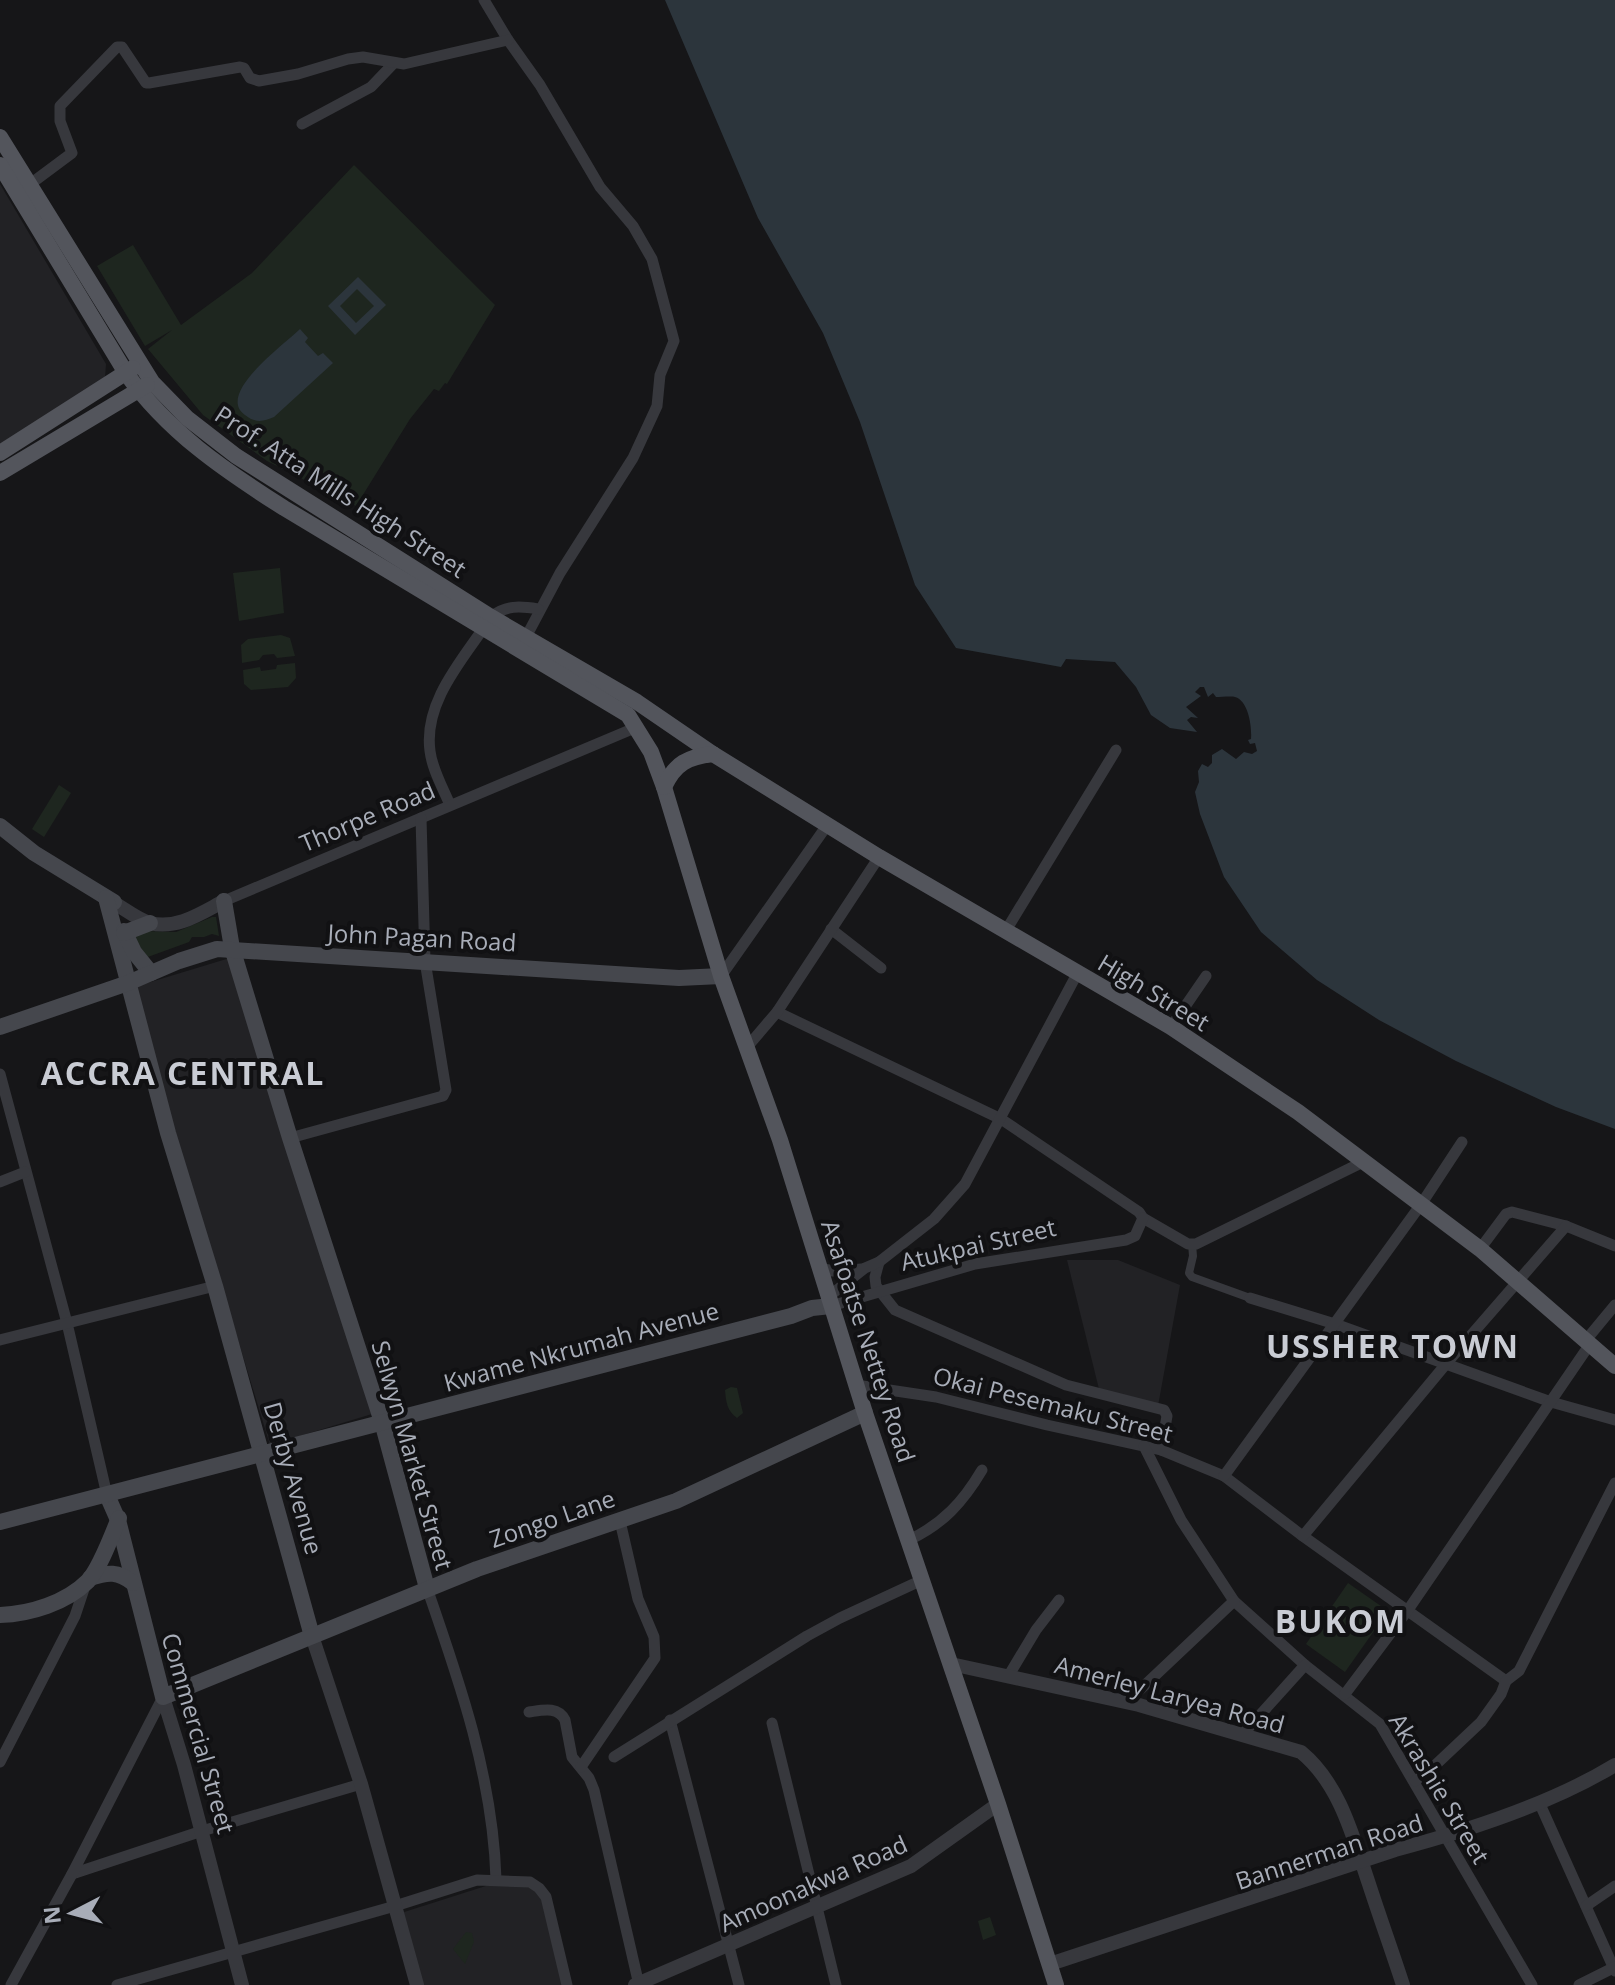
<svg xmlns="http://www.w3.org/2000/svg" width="1615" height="1985" viewBox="0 0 1615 1985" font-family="'Open Sans',sans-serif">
<rect width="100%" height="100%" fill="#161618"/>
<g fill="#222225">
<path d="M 0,184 L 106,364 L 105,378 L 0,446 Z"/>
<path d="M 233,957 L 372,1414 L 270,1445 L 131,988 Z"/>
<path d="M 1067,1260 L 1118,1260 L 1180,1285 L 1158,1406 L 1099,1389 Z"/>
<path d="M 527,1880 L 540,1894 L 564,1985 L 418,1985 L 398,1914 L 492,1884 Z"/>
</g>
<g fill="#1e261f">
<path d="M 354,165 L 495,305 L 447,384 L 445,383 L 439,391 L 434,389 L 410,419 L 356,506 L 267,461 L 203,415 L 148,349 L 172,330 L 145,346 L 97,266 L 133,245 L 181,325 L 252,273 Z"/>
<path d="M 280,568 L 284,613 L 239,621 L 233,573 Z"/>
<path d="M 281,635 L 290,638 L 295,656 L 277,658 L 274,654 L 263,655 L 259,660 L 242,663 L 241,645 L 248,639 Z"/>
<path d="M 295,663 L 296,678 L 288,687 L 251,690 L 244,684 L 243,670 L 260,667 L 261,671 L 276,669 L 277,665 Z"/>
<path d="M 59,785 L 71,793 L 44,837 L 32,829 Z"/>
<path d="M 212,917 L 216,917 L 219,936 L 212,934 L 204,937 L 192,937 L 189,942 L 145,958 L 132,933 L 143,931 L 176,932 Z"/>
<path d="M 731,1387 L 737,1388 L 743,1413 L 737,1418 C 727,1411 726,1402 725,1390 Z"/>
<path d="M 1348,1583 L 1388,1611 L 1345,1672 L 1306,1644 Z"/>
<path d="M 990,1917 L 996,1935 L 983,1940 L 978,1921 Z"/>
<path d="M 466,1932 L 472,1933 L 474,1942 L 465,1964 L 453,1949 Z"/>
</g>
<g fill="#2c353c" fill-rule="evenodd">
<path d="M 665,0 L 1615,0 L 1615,1129 L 1556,1107 L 1456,1061 L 1379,1020 L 1317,980 L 1261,932 L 1224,877 L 1200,814 L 1195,792 L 1199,782 L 1198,771 L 1202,764 L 1208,767 L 1212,763 L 1212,755 L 1222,749 L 1236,759 L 1244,752 L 1252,754 L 1257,751 L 1255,743 L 1250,744 L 1248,740 L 1251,739 C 1252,728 1249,701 1235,697 C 1232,696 1221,697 1216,697 L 1213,693 L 1208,697 L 1204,687 L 1200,687 L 1195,692 L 1201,696 L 1186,707 L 1198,718 L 1191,717 L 1187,720 L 1197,732 L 1170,728 L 1151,715 L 1136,687 L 1115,662 L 1066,659 L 1061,667 L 956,648 L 915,585 L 860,422 L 823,333 L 758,218 Z"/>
<path d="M 358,277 L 386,305 L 355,335 L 328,306 ZM 357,289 L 374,306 L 356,323 L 340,306 Z"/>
<path d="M 300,329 L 308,338 L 305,342 L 318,356 L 323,353 L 333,363 L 274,417 C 263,422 255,423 245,415 C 215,394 285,344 300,329 Z"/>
</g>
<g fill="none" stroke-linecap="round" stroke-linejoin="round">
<path stroke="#37383d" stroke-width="8" d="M 1192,1244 L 1193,1256 L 1189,1273 L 1192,1277 L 1250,1298"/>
<g stroke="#37383d" stroke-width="11">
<path d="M 484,0 L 508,40 L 540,85 L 600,187 L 633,226 L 652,259 L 674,341 L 660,375 L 657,406 L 633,458 L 560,573 L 526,637"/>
<path d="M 302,124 L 371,87 L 393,64"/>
<path d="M 29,185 L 72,153 L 60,121 L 60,106 L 117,47 L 122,47 L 146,83 L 149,83 L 240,67 L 244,68 L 250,78 L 259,81 L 298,74 L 348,59 L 363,57 L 404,64 L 508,40"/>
<path d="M 450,805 C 443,788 432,769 430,751 C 423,700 466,656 491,617 C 506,605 520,606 538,609"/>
<path d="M 224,901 L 637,727"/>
<path d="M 831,929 L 881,968"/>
<path d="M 1005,932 L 1116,750"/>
<path d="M 721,976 L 828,824"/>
<path d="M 777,1012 L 1001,1119 L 1139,1212 L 1143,1218 L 1188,1244 L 1196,1244 L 1363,1162"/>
<path d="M 1171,1027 L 1206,976"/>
<path d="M 748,1046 L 777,1012 L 879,857"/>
<path d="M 0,1074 L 67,1323 L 107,1495"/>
<path d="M 290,1138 L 443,1096 L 446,1090 L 425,961 L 421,818"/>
<path d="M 0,1182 L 25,1172"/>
<path d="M 1480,1249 L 1506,1214 L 1512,1212 L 1566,1226 L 1615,1246"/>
<path d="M 879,1262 L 875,1277 L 876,1286 L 895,1310 L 1066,1385 L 1164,1410 L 1167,1416 L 1161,1450"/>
<path d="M 819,1268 L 833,1271 L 862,1269"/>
<path d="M 828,1297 L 865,1268 L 879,1262 L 934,1219 L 965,1184 L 1077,974"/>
<path d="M 1250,1298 L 1335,1324 L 1551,1402 L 1615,1420"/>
<path d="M 831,1306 L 975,1264 L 1126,1240 L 1135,1236 L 1143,1218"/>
<path d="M 0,1340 L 215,1286"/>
<path d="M 1586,1340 L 1615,1305"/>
<path d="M 856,1385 L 936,1397 L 1047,1425 L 1161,1450 L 1224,1476 L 1300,1534 L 1506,1681"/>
<path d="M 1144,1446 L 1181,1520 L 1234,1601 L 1305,1665 L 1380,1724 L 1532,1985"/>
<path d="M 1224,1476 L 1422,1203 L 1462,1142"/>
<path d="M 1303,1536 L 1446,1364 L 1566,1226"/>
<path d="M 909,1540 C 943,1524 963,1502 982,1470"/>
<path d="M 427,1588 C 460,1683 493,1778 496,1879"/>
<path d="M 1009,1675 L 1036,1630 L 1059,1600"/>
<path d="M 1345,1694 L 1408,1610 L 1590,1344"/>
<path d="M 1127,1702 L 1234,1601"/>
<path d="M 529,1712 C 543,1710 558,1706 565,1720 L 572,1757 L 589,1778 L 594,1790 L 639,1985"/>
<path d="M 670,1720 L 739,1985"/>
<path d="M 772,1723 L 836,1985"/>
<path d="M 1242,1735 L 1305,1665"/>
<path d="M 614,1757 L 807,1636 L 840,1618 L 922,1580"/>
<path d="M 0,1762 L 75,1616 L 85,1586"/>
<path d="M 581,1767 L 655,1658 L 654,1637 L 638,1599 L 620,1521"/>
<path d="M 1415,1781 L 1429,1771 L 1481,1722 L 1501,1694 L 1506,1681 L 1519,1671 L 1615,1483"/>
<path d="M 1539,1802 L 1615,1971"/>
<path d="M 72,1874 L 202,1831 L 361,1784"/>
<path d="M 1586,1906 L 1615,1886"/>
<path d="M 11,1985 L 72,1874 L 163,1697"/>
<path d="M 117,1985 L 395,1906 L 477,1880 L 530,1882 L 539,1888 L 546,1897 L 567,1985"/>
<path d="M 1579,1985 L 1615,1967"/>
</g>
<g stroke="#37383d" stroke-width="14">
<path d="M 116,904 C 126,910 139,920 150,923 C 177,930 201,913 224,901"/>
<path d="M 312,1636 L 361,1784 L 417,1985"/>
<path d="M 951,1664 L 1139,1705 L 1301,1752 C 1340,1784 1353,1837 1369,1884 C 1380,1918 1392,1951 1403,1985"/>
<path d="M 163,1697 L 184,1765 L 242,1985"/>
<path d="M 1050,1964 L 1395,1850 C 1467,1831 1551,1804 1615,1765"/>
<path d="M 635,1985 L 911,1866 L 998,1804"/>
</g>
<g stroke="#45474d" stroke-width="16">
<path d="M 0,826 L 34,853 L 114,902"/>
<path d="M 106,898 L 168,1133 L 215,1286 L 312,1636"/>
<path d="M 224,901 L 232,948 L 290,1138 L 382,1422 L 427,1588"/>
<path d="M 124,931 L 134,952 L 151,973"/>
<path d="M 124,933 L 150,923"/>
<path d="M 0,1027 L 128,983 L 179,961 L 217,949 L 679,978 L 721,976"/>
<path d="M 107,1495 L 118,1520 L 163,1697 L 477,1569 L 676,1501 L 865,1413"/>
<path d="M 0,1522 L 791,1316 L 812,1308 L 831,1306"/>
<path d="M 90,1578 C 108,1572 118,1571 133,1583"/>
<path d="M 0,1615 C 30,1614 66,1603 88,1581 C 100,1568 112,1535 119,1518"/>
</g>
<g stroke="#53555c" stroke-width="16">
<path d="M 0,137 L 152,382 L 187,418 L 236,456 L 491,617 L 637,702 L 713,754 L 879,857 L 1171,1027 L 1298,1112 L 1480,1249 L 1615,1366"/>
<path d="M 0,165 L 126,373 C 168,432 224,470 284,508 L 628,715 L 651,752 L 664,787 L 721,976 L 780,1140 L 865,1413 L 998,1804 L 1056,1985"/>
<path d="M 0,453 L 133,368"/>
<path d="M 0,473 L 147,385"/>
<path d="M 664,787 C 675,763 688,757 713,754"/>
</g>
</g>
<g text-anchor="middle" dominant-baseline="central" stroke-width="8" stroke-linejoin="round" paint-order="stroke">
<g font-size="24" fill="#a8adb8" stroke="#111113">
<text transform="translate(341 491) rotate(33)">Prof. Atta Mills High Street</text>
<text transform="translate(367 816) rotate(-23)">Thorpe Road</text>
<text transform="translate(422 937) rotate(3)">John Pagan Road</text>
<text transform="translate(1154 992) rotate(31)">High Street</text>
<text transform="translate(978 1244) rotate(-13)">Atukpai Street</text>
<text transform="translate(869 1341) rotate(72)">Asafoatse Nettey Road</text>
<text transform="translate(581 1346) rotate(-15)">Kwame Nkrumah Avenue</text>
<text transform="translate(1053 1404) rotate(14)">Okai Pesemaku Street</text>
<text transform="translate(413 1455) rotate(74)">Selwyn Market Street</text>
<text transform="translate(294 1478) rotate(74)">Derby Avenue</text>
<text transform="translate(552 1518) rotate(-19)">Zongo Lane</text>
<text transform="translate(1170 1694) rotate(15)">Amerley Laryea Road</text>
<text transform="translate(199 1733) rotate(74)">Commercial Street</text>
<text transform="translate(1440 1788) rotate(59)">Akrashie Street</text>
<text transform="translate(1329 1851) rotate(-18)">Bannerman Road</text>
<text transform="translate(813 1883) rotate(-24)">Amoonakwa Road</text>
</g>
<g font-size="32" font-weight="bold" letter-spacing="2" fill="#c9ccd4" stroke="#111113">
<text x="183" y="1072">ACCRA CENTRAL</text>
<text x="1393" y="1345">USSHER TOWN</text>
<text x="1341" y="1620">BUKOM</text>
</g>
</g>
<g transform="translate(72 1913) rotate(264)" stroke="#111113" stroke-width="6" paint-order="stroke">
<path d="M0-6L14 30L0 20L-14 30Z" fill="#a8adb8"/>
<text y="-12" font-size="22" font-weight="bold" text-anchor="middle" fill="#a8adb8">N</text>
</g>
</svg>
